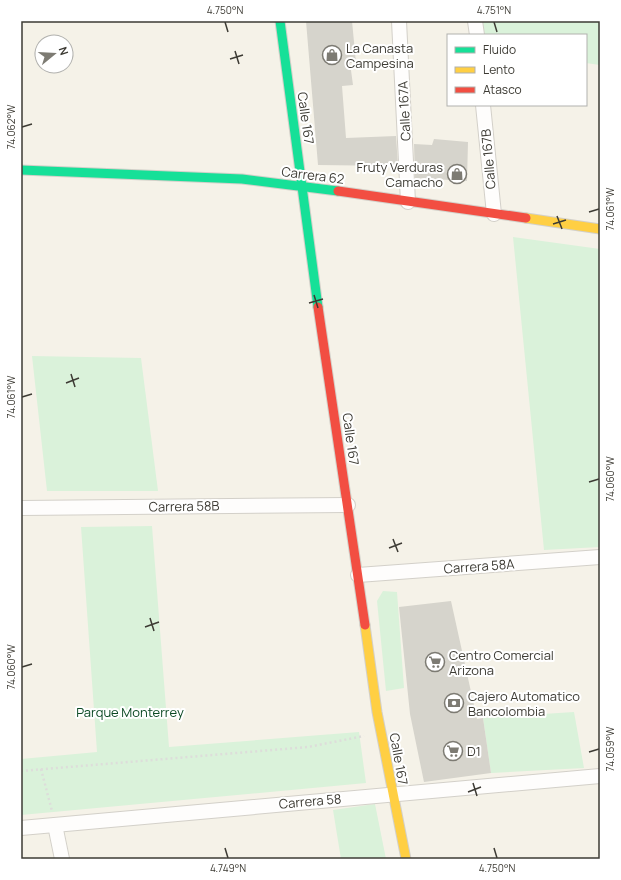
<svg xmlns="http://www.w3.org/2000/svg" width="621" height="880" viewBox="0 0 621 880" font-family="Manrope,sans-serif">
<rect width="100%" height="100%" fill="#f5f2e8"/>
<g fill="#daf2da">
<path d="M 479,21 L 600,21 L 600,65 L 586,63 L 586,35 L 480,35 Z"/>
<path d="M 513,237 L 600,249 L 600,547 L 544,550 Z"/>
<path d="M 32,356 L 141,358 L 158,491 L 47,491 Z"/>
<path d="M 152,526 L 169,747 L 359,732 L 366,783 L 21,815 L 21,759 L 97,752 L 81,527 Z"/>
<path d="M 383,591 L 397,592 L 404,688 L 386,691 L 377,601 Z"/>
<path d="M 574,712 L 584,768 L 491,773 L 483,718 Z"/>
<path d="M 375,804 L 386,859 L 341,859 L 333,810 Z"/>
</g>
<g fill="#d6d4cc">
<path d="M 306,21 L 352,21 L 356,63 L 350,63 L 353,85 L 342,86 L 346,138 L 396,136 L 398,166 L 318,165 Z"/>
<path d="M 434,139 L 468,142 L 467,181 L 415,178 L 414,144 L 432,145 Z"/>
<path d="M 451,601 L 477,719 L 483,718 L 491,773 L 424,782 L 410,714 L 399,607 Z"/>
</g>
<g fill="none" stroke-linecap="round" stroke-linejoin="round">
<defs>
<g id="street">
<path d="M 399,21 L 408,202"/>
<path d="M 475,21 L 477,35"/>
<path d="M 483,105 L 494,214"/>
<path d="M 21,508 L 348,505"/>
<path d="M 358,575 L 600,557"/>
<path d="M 55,825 L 62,859"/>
<path d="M 21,828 L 600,776"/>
</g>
<g id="fast">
<path d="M 280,21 L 318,307"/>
<path d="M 21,170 L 242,179 L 338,191"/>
</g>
<g id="slow">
<path d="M 526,218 L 600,229"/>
<path d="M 365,625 L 377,712 L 406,859"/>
</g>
<g id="jam">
<path d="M 338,191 L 526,218"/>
<path d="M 318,307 L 365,625"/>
</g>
</defs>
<use href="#street" stroke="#d3d0c9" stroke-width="16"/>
<use href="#fast" stroke="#d3d0c9" stroke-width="11"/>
<use href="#slow" stroke="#d3d0c9" stroke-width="11"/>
<use href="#jam" stroke="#d3d0c9" stroke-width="11"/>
<g stroke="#ddddda" stroke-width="2.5" stroke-dasharray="2 3" stroke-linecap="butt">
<path d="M 41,769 L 52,811"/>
<path d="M 21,771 L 308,747 L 364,736"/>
</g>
<use href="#street" stroke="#fefdfc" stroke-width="14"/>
<use href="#fast" stroke="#16e098" stroke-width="9"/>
<use href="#slow" stroke="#ffcf43" stroke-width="9"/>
<use href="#jam" stroke="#f24e42" stroke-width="9"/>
</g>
<path fill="none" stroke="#3d3b34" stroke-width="1.5" d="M 225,22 L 228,32M 494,22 L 497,32M 235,51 L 239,64M 230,59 L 243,55M 22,127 L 32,124M 589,212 L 599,209M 557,216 L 562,229M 553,224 L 566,220M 314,295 L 318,308M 309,303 L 323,299M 71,374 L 75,387M 66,383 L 79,378M 22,397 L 32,394M 589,482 L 599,479M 393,539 L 398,552M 389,548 L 402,543M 150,618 L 154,631M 145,627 L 159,622M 22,667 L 32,664M 589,752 L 599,749M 473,783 L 477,796M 468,792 L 481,787M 225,848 L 228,858M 494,848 L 497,858"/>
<defs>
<symbol id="shop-ring" viewBox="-11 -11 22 22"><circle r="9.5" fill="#fff" stroke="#7d7b73" stroke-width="1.5"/><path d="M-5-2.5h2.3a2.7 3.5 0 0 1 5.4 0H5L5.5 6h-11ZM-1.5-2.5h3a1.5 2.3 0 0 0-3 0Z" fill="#7d7b73"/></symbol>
<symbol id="supermarket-ring" viewBox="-11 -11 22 22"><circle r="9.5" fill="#fff" stroke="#7d7b73" stroke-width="1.5"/><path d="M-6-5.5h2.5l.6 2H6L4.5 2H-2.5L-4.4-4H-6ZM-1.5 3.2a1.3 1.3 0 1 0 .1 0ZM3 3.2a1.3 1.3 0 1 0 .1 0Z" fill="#7d7b73"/></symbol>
<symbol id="bank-ring" viewBox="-11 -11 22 22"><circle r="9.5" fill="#fff" stroke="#7d7b73" stroke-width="1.5"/><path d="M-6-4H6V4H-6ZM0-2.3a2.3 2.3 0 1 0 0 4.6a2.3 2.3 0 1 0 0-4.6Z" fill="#7d7b73"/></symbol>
</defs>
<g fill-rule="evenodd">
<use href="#shop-ring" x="321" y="44" width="22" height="22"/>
<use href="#shop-ring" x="446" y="163" width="22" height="22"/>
<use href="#supermarket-ring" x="424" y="651" width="22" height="22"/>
<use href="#bank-ring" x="443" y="692" width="22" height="22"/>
<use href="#supermarket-ring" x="442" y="740" width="22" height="22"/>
</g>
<g text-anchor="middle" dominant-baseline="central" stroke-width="4" stroke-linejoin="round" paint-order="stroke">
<g font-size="13" fill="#3d3b34" stroke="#fff" text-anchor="start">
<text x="346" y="48">La Canasta<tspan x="346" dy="15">Campesina</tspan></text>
<text x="443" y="167" text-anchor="end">Fruty Verduras<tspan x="443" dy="15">Camacho</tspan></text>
<text x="449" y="655">Centro Comercial<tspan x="449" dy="15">Arizona</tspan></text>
<text x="468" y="696">Cajero Automatico<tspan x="468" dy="15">Bancolombia</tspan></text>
<text x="467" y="751">D1</text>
</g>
<g font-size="13" fill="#3d3b34" stroke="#fff">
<text transform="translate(404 111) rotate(-93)">Calle 167A</text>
<text transform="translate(306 118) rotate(82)">Calle 167</text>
<text transform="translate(488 159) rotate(-95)">Calle 167B</text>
<text transform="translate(313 175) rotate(7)">Carrera 62</text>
<text transform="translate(351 439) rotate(82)">Calle 167</text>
<text transform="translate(184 506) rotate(-1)">Carrera 58B</text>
<text transform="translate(479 566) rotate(-4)">Carrera 58A</text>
<text transform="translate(399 759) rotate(80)">Calle 167</text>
<text transform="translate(310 801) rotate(-5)">Carrera 58</text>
</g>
<g font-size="13" fill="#0a4822" stroke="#fff">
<text x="130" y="712">Parque Monterrey</text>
</g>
</g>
<rect width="621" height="880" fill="none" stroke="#ffffff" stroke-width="44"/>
<rect x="447" y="34" width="140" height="72" fill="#ffffff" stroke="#b1b1ae"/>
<rect x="455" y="47" width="20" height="6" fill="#16e098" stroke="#b1b1ae"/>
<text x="483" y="54" font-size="12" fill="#3d3b34">Fluido</text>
<rect x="455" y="67" width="20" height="6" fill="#ffcf43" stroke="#b1b1ae"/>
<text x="483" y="74" font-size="12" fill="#3d3b34">Lento</text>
<rect x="455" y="87" width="20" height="6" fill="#f24e42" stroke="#b1b1ae"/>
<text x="483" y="94" font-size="12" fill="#3d3b34">Atasco</text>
<g transform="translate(54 54) rotate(72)"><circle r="19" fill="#ffffff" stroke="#b1b1ae"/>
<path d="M0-3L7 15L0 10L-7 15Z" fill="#7d7b73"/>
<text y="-6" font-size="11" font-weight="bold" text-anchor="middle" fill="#3d3b34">N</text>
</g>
<rect x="22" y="22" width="577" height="836" fill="none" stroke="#3d3b34" stroke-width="1.5"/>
<g font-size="10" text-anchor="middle" fill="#3d3b34">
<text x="225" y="14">4.750°N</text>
<text x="494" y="14">4.751°N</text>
<text transform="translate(11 127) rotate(-90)" y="4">74.062°W</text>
<text transform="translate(610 209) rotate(-90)" y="4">74.061°W</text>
<text transform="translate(11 397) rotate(-90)" y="4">74.061°W</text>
<text transform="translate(610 479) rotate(-90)" y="4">74.060°W</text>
<text transform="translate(11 667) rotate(-90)" y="4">74.060°W</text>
<text transform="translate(610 749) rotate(-90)" y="4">74.059°W</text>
<text x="228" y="872">4.749°N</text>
<text x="497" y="872">4.750°N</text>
</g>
</svg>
